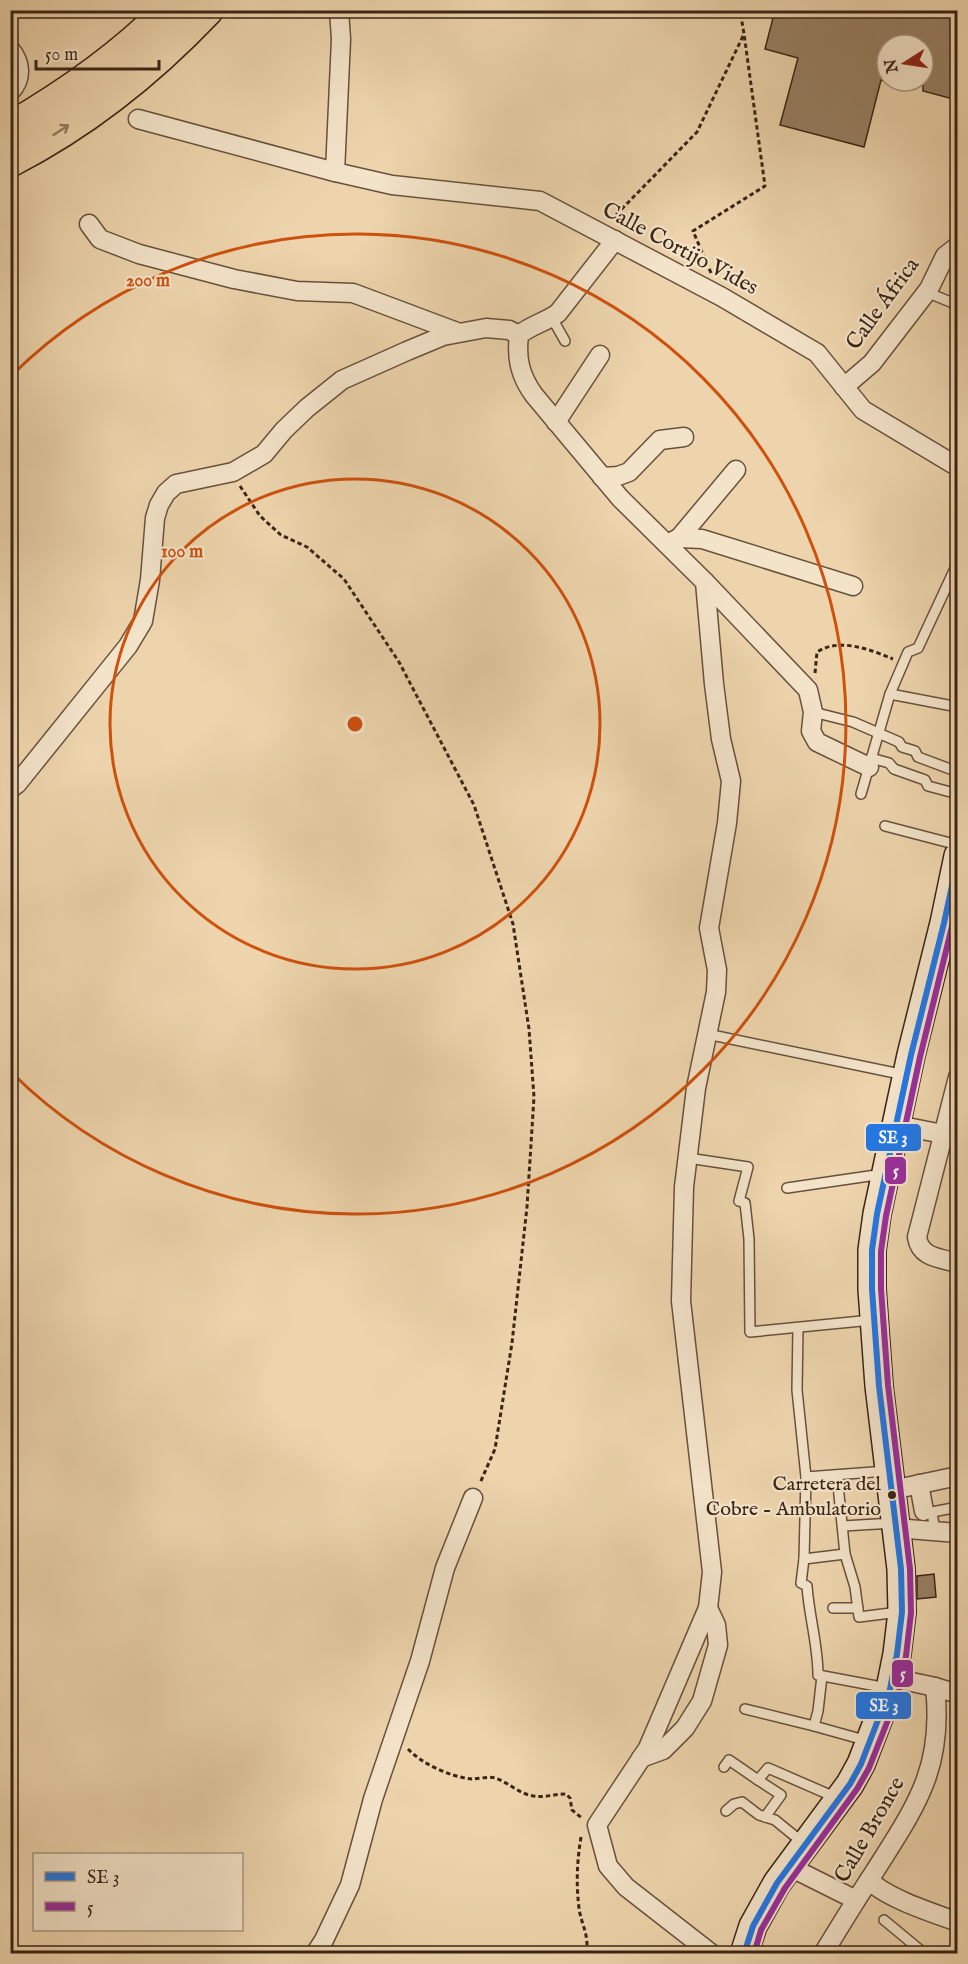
<svg xmlns="http://www.w3.org/2000/svg" width="968" height="1964" viewBox="0 0 968 1964" font-family="'IM FELL English',serif">
<rect width="100%" height="100%" fill="#edd4ac"/>
<filter id="stains"><feTurbulence type="fractalNoise" baseFrequency=".00333" numOctaves="4"/><feColorMatrix values="0 0 0 0 .2 0 0 0 0 .09 0 0 0 0 .02 0 0 0 .5 -.17"/></filter>
<radialGradient id="worn" r=".72"><stop offset=".6" stop-color="#630" stop-opacity="0"/><stop offset="1" stop-color="#630" stop-opacity=".3"/></radialGradient>
<g fill="#988064" stroke="#3b2516" stroke-width="1.5">
<path d="M 775,10 L 957,10 L 957,100 L 923,91 L 923,45 L 887,45 L 887,82 L 881,80 L 864,147 L 780,125 L 798,58 L 765,49 Z"/>
<path d="M 934,1574 L 936,1597 L 917,1599 L 917,1576 Z"/>
</g>
<g fill="none" stroke-linecap="round" stroke-linejoin="round">
<defs>
<g id="lane">
<path d="M 926,292 L 958,305"/>
<path d="M 552,318 L 565,341"/>
<path d="M 890,694 L 958,707"/>
<path d="M 813,712 L 853,722 L 899,742 L 902,747 L 915,751 L 918,757 L 958,772"/>
<path d="M 871,758 L 889,763 L 894,769 L 925,780 L 928,786 L 958,794"/>
<path d="M 861,794 L 890,694 L 908,652 L 918,648 L 958,562"/>
<path d="M 885,826 L 958,845"/>
<path d="M 707,1034 L 905,1075"/>
<path d="M 688,1158 L 748,1167 L 739,1201 L 745,1203 L 749,1239 L 750,1332 L 872,1320"/>
<path d="M 787,1188 L 883,1174"/>
<path d="M 798,1328 L 797,1390 L 806,1477 L 804,1559 L 801,1583 L 807,1586 C 809,1616 818,1645 818,1675 L 887,1688"/>
<path d="M 837,1475 L 845,1554 L 855,1587 L 859,1617 L 899,1612"/>
<path d="M 806,1477 L 887,1471"/>
<path d="M 843,1526 L 894,1523"/>
<path d="M 935,1532 L 932,1512 L 958,1507"/>
<path d="M 804,1559 L 845,1554"/>
<path d="M 833,1608 L 858,1608"/>
<path d="M 822,1676 L 818,1711 L 814,1726 L 868,1741"/>
<path d="M 745,1709 L 814,1726"/>
<path d="M 724,1767 L 729,1760 L 758,1780 L 768,1768 L 837,1798"/>
<path d="M 758,1780 L 781,1795 L 765,1817"/>
<path d="M 726,1811 L 734,1804 L 742,1802 L 759,1815 L 775,1820 L 802,1842"/>
<path d="M 884,1920 L 925,1954"/>
</g>
<g id="street">
<path d="M 10,49 C 21,62 23,79 10,92"/>
<path d="M 138,119 L 335,172 L 392,185 L 540,201 L 722,297 L 817,353 L 863,410 L 958,467"/>
<path d="M 335,172 L 341,39 L 339,10"/>
<path d="M 89,224 L 100,239 L 139,254 L 234,279 L 297,291 L 353,293 L 457,332"/>
<path d="M 615,240 L 558,313 C 546,322 531,325 519,335 C 516,358 520,376 534,395 L 620,498 L 705,582 L 714,684 L 721,739 L 731,781 L 727,823 L 709,928 L 717,970 L 716,992 L 696,1088 L 684,1187 L 681,1301 L 712,1572 L 708,1608 L 648,1748 L 597,1825 L 608,1866 L 626,1887 L 712,1954"/>
<path d="M 844,387 L 872,363 L 929,289 L 945,256 L 958,246"/>
<path d="M 556,422 L 600,355"/>
<path d="M 602,477 L 618,476 L 629,472 L 660,440 L 684,437"/>
<path d="M 679,538 L 736,470"/>
<path d="M 667,544 L 679,538 L 702,539 L 853,586"/>
<path d="M 705,582 L 808,690 L 813,712 L 811,731 L 817,742 L 869,767"/>
<path d="M 10,789 L 17,784 L 128,646 L 143,621 L 150,580 L 155,518 L 159,505 L 166,493 L 176,484 L 233,472 L 264,454 L 284,430 L 307,408 L 342,380 L 407,351 L 443,336 L 486,328 L 509,330 L 519,335"/>
<path d="M 958,1077 L 917,1237 C 920,1258 940,1258 958,1263"/>
<path d="M 897,1125 L 958,1137"/>
<path d="M 919,1484 L 924,1511"/>
<path d="M 892,1490 L 958,1476"/>
<path d="M 895,1528 L 958,1533"/>
<path d="M 893,1678 L 935,1687 L 958,1694"/>
<path d="M 641,1758 L 663,1750 L 685,1728 L 702,1701 L 718,1645 L 716,1625 L 708,1608"/>
<path d="M 788,1866 L 856,1900"/>
<path d="M 869,1880 C 886,1898 933,1913 958,1922"/>
<path d="M 315,1954 L 324,1940 L 350,1885 L 373,1799 L 420,1661 L 445,1568 L 473,1498"/>
<path d="M 823,1954 C 840,1926 857,1898 875,1871 C 916,1806 944,1768 935,1687"/>
</g>
<path id="secondary" d="M 744,1954 L 753,1926 L 777,1883 L 850,1784 L 861,1764 L 890,1689 L 897,1654 L 902,1612 L 901,1569 L 879,1386 L 872,1289 L 872,1250 L 877,1214 L 911,1055 L 944,923 L 958,856"/>
<g id="highway">
<path d="M 10,129 C 67,96 122,58 169,10"/>
<path d="M 10,160 C 84,122 149,70 206,10"/>
</g>
</defs>
<use href="#lane" stroke="#68513c" stroke-width="12"/>
<use href="#street" stroke="#68513c" stroke-width="21"/>
<use href="#secondary" stroke="#3b2516" stroke-width="30"/>
<use href="#highway" stroke="#3b2516" stroke-width="36"/>
<g stroke="#3b2516" stroke-width="3" stroke-dasharray="4.5 3" stroke-linecap="butt">
<path d="M 611,220 L 697,132 L 744,34 L 740,10"/>
<path d="M 711,273 L 693,231 L 765,186 L 744,34"/>
<path d="M 240,486 L 260,516 L 281,535 L 307,547 L 344,579 L 399,662 L 474,805 L 513,924 L 529,1029 L 534,1097 L 527,1207 L 512,1343 L 495,1449 L 480,1483"/>
<path d="M 815,673 L 817,652 C 840,637 871,650 893,659"/>
<path d="M 408,1749 C 422,1764 451,1777 472,1779 C 479,1779 488,1776 495,1778 C 507,1782 518,1792 529,1795 C 542,1799 553,1794 566,1794 L 570,1798 L 572,1810 L 583,1819"/>
<path d="M 581,1837 C 577,1861 576,1884 579,1908 C 581,1924 590,1936 586,1954"/>
</g>
<use href="#lane" stroke="#f3e3c9" stroke-width="9"/>
<use href="#street" stroke="#f3e3c9" stroke-width="18"/>
<use href="#secondary" stroke="#f3e3c9" stroke-width="27"/>
<use href="#highway" stroke="#edd4ac" stroke-width="33"/>
<defs>
<path id="bus-1" d="M 744,1954 L 753,1926 L 777,1883 L 850,1784 L 861,1764 L 890,1689 L 897,1654 L 902,1612 L 901,1569 L 879,1386 L 872,1289 L 872,1250 L 877,1214 L 911,1055 L 944,923 L 958,858"/>
<path id="bus-2" d="M 754,1954 L 761,1930 L 785,1888 L 857,1789 L 869,1768 L 899,1692 L 906,1656 L 911,1613 L 910,1569 L 888,1385 L 881,1289 L 881,1251 L 886,1216 L 920,1057 L 958,902"/>
</defs>
<use href="#bus-1" stroke="#f3e3c9" stroke-width="10"/>
<use href="#bus-2" stroke="#f3e3c9" stroke-width="10"/>
<use href="#bus-1" stroke="#2477e4" stroke-width="6"/>
<use href="#bus-2" stroke="#992f9c" stroke-width="6"/>
</g>
<defs><path id="oneway-shaft" d="M-6 0H5M1.5-3L5.5 0L1.5 3" fill="none" stroke-width="1.6" stroke-linecap="round" stroke-linejoin="round" transform="scale(1.5)"/></defs>
<use stroke="#947c61" href="#oneway-shaft" transform="translate(61 130) rotate(-33)"/>
<g fill="none" stroke="#ce510e" stroke-width="3">
<circle cx="355" cy="724" r="245"/>
<path d="M12 375A490 490 0 1 1 12 1073"/>
</g>
<circle fill="#3b2516" stroke="#f3e3c9" stroke-width="2" cx="892" cy="1495" r="5"/>
<g text-anchor="middle" dominant-baseline="central" stroke-width="4.5" stroke-linejoin="round" paint-order="stroke">
<g font-size="20" fill="#3b2516" stroke="#f3e3c9" text-anchor="end">
<text x="881" y="1484">Carretera del<tspan x="881" dy="25">Cobre - Ambulatorio</tspan></text>
</g>
<g font-size="22" fill="#3b2516" stroke="#f3e3c9">
<text transform="translate(680 249) rotate(28)">Calle Cortijo Vides</text>
<text transform="translate(883 304) rotate(-54)">Calle África</text>
<text transform="translate(870 1830) rotate(-60)">Calle Bronce</text>
</g>
</g>
<circle cx="355" cy="724" r="9" fill="#ce510e" stroke="#f3e3c9" stroke-width="3"/>
<g font-size="18" text-anchor="middle" font-weight="bold" fill="#ce510e" stroke="#f3e3c9" stroke-width="4.5" stroke-linejoin="round" paint-order="stroke">
<text x="148" y="286">200 m</text>
<text x="182" y="557">100 m</text>
</g>
<g stroke="#f3e3c9" stroke-width="2">
<rect x="865" y="1123" width="57" height="29" rx="6" fill="#2477e4"/>
<rect x="884" y="1156" width="23" height="29" rx="6" fill="#992f9c"/>
<rect x="891" y="1659" width="23" height="29" rx="6" fill="#992f9c"/>
<rect x="855" y="1691" width="57" height="29" rx="6" fill="#2477e4"/>
</g>
<g font-size="16" text-anchor="middle" font-weight="bold" fill="#fff">
<text x="893" y="1143">SE 3</text>
<text x="896" y="1176">5</text>
<text x="903" y="1679">5</text>
<text x="884" y="1711">SE 3</text>
</g>
<rect width="968" height="1964" fill="none" stroke="#edd4ac" stroke-width="36"/>
<rect x="12" y="12" width="944" height="1940" fill="none" stroke="#3b2516" stroke-width="3"/>
<rect x="18" y="18" width="932" height="1928" fill="none" stroke="#3b2516" stroke-width="1.5"/>
<rect x="33" y="1853" width="210" height="78" fill="#f3e3c9" stroke="#a99781" stroke-width="1.5"/>
<rect x="45" y="1872" width="30" height="9" fill="#2477e4" stroke="#a99781" stroke-width="1.5"/>
<text x="87" y="1883" font-size="18" fill="#3b2516">SE 3</text>
<rect x="45" y="1902" width="30" height="9" fill="#992f9c" stroke="#a99781" stroke-width="1.5"/>
<text x="87" y="1913" font-size="18" fill="#3b2516">5</text>
<g transform="translate(905 63) rotate(258)"><circle r="28" fill="#f3e3c9" stroke="#a99781" stroke-width="1.5"/>
<path d="M0-4.5L10 22L0 15L-10 22Z" fill="#8f2418"/>
<text y="-9" font-size="16" font-weight="bold" text-anchor="middle" fill="#3b2516">N</text>
</g>
<path d="M36 60v9h123v-9" fill="none" stroke="#3b2516" stroke-width="3"/>
<text x="45" y="60" font-size="18" fill="#3b2516" stroke="#f3e3c9" stroke-width="4.5" paint-order="stroke">50 m</text>
<rect width="100%" height="100%" filter="url(#stains)"/>
<rect width="100%" height="100%" fill="url(#worn)"/>
</svg>
